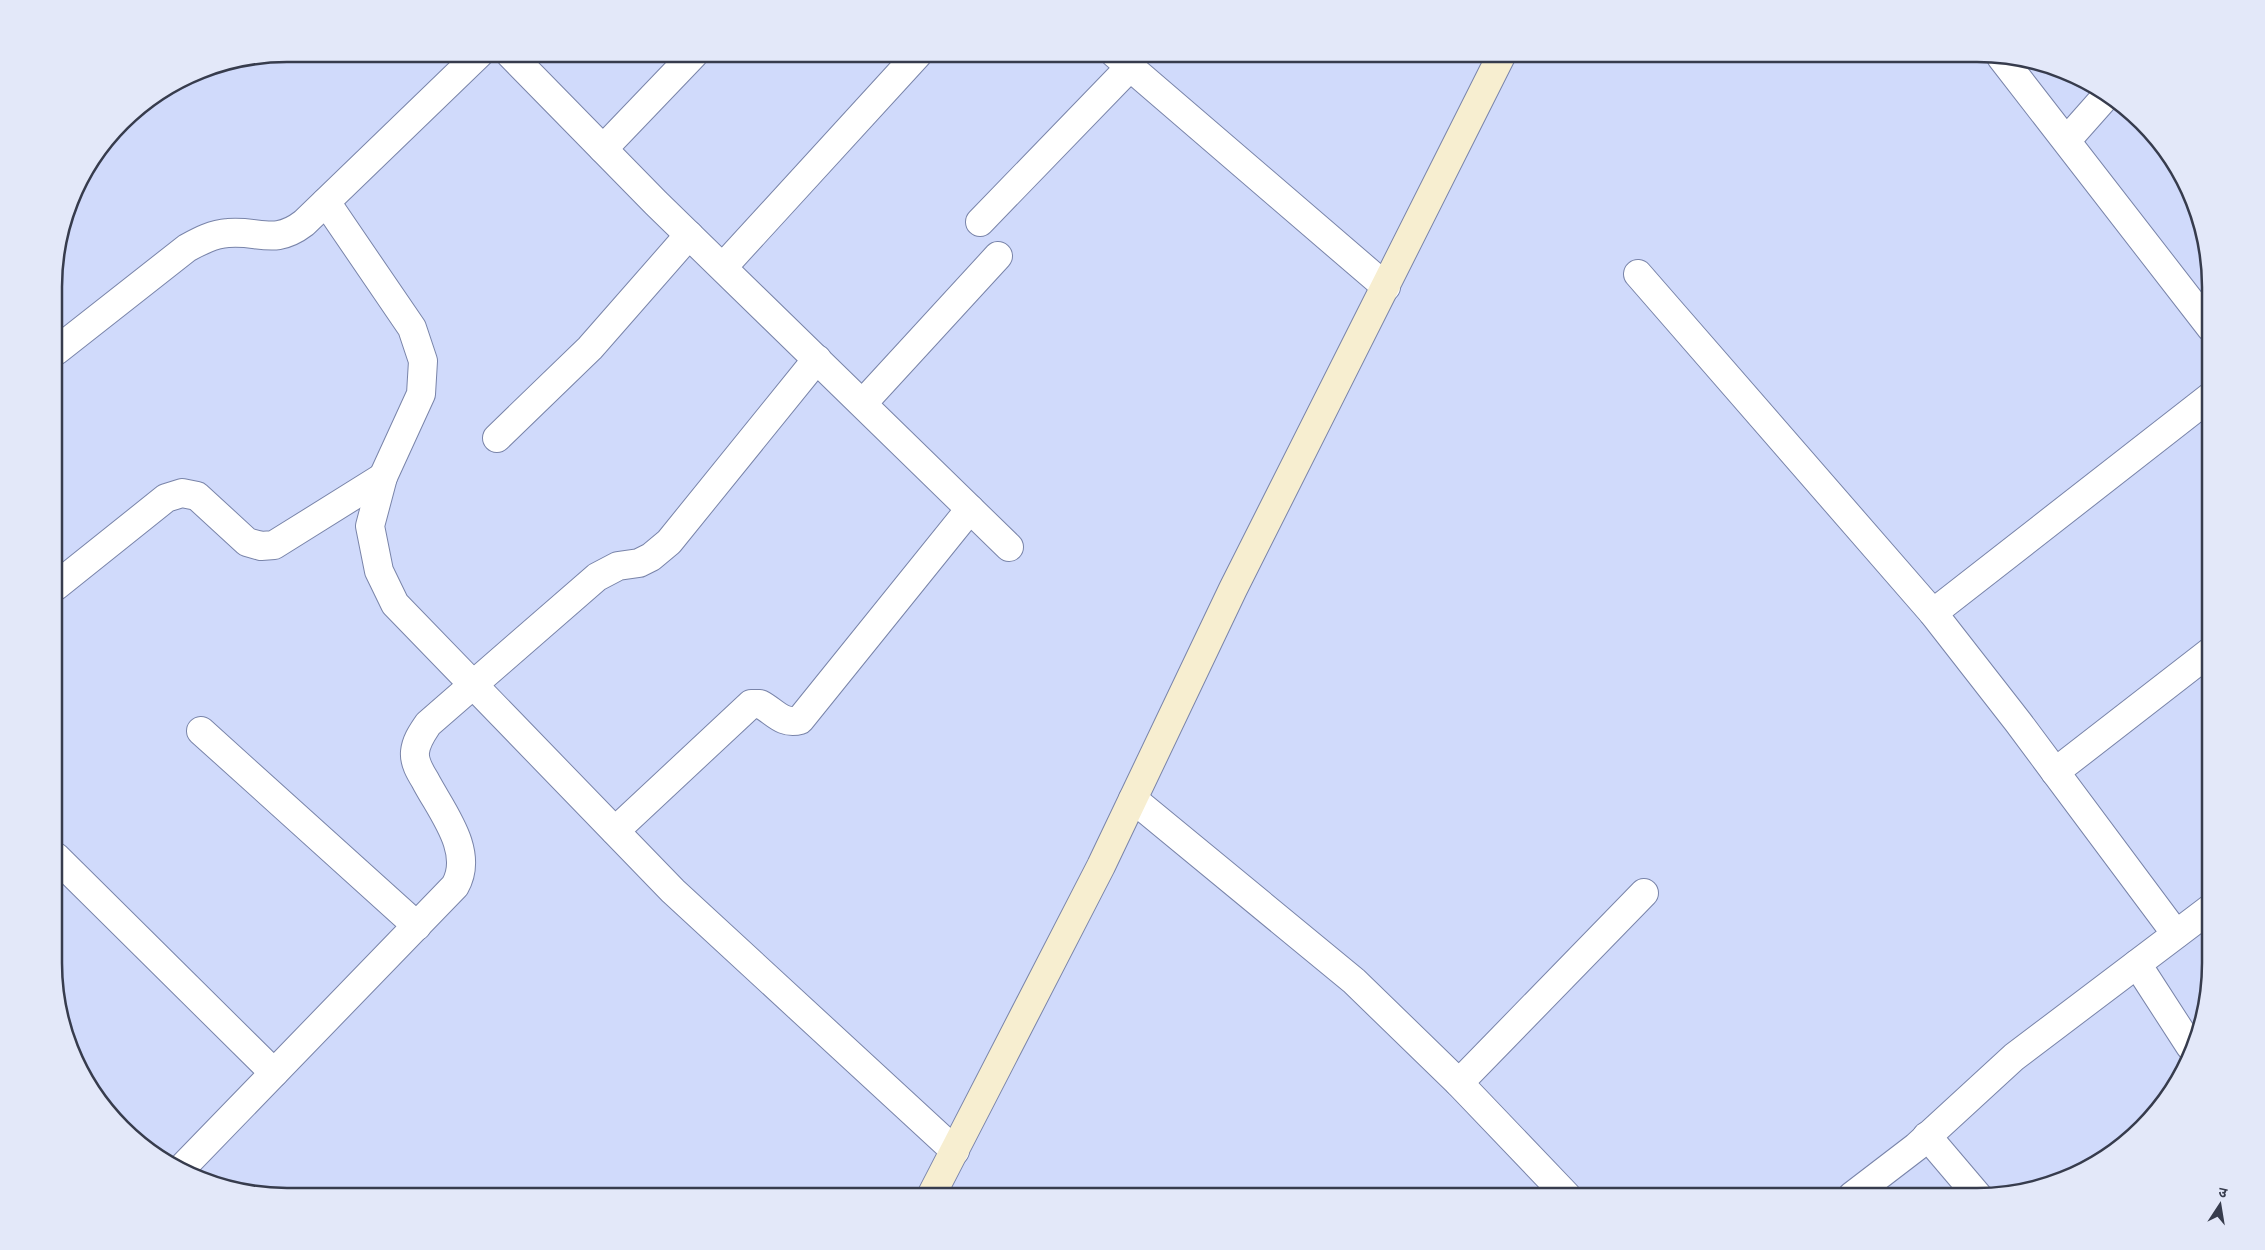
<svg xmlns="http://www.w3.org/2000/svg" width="2265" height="1250" viewBox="0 0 2265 1250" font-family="'Varela Round','Noto Sans Devanagari',sans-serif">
<rect width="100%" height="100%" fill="#d0dafb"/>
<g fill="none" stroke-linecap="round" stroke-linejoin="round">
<defs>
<g id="street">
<path d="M 510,54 L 656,203 L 1009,547"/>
<path d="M 1115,54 L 1386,287"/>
<path d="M 2001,57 L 2211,328"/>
<path d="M 2067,140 L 2106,96"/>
<path d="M 603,149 L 694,54"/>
<path d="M 326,202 L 412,328 L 423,361 L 421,394 L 383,477 L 370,526 L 379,571 L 395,604 L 673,891 L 955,1151"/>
<path d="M 980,222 L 1130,67"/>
<path d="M 723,267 L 918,54"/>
<path d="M 1638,274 L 1933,613 L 2018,722 L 2176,934"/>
<path d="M 56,351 L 187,248 C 200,241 213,234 228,233 C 260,230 274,246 304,223 L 479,54"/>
<path d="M 863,403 L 998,256"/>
<path d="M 497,438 L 590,348 L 689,235"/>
<path d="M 56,586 L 166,498 L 182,493 L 197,496 L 247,542 L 261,546 L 274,545 L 383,477"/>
<path d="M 1933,613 L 2211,396"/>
<path d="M 201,731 L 417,926"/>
<path d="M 2055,772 L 2211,651"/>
<path d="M 1133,799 L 1354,981 L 1459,1083 L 1567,1196"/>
<path d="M 615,831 L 751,704 L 760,704 C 774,711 782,725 800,720 L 970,509"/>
<path d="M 56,857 L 274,1073"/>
<path d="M 2137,964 L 2190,1046"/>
<path d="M 1459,1083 L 1644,893"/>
<path d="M 1927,1136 L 1978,1196"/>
<path d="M 181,1169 L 455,886 C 475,851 441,811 425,780 C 420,772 414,762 415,752 C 416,741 422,733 428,724 L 597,577 L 618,566 L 639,563 L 651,557 L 669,542 L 817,359"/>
<path d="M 1852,1196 L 1916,1147 L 2014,1057 L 2211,908"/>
</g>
<path id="secondary" d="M 931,1196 L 1101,866 L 1233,589 L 1502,54"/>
</defs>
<use href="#street" stroke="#7984a9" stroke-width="30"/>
<use href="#secondary" stroke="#7984a9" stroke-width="30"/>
<use href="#street" stroke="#fff" stroke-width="28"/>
<use href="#secondary" stroke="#f7eed0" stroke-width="28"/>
</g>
<path d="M0 0H2265V1250H0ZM287 62H1977A225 225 0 0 1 2202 287V963A225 225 0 0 1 1977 1188H287A225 225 0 0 1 62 963V287A225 225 0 0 1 287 62Z" fill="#e3e8f9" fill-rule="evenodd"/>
<path fill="none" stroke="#373c4d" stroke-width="2.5" d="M287 62H1977A225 225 0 0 1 2202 287V963A225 225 0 0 1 1977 1188H287A225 225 0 0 1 62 963V287A225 225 0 0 1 287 62Z"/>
<g transform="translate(2220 1205) rotate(12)" stroke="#e3e8f9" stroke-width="4" paint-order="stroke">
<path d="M0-4L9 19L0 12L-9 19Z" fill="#373c4d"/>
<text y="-8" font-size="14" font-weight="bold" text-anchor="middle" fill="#373c4d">उ</text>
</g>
</svg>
